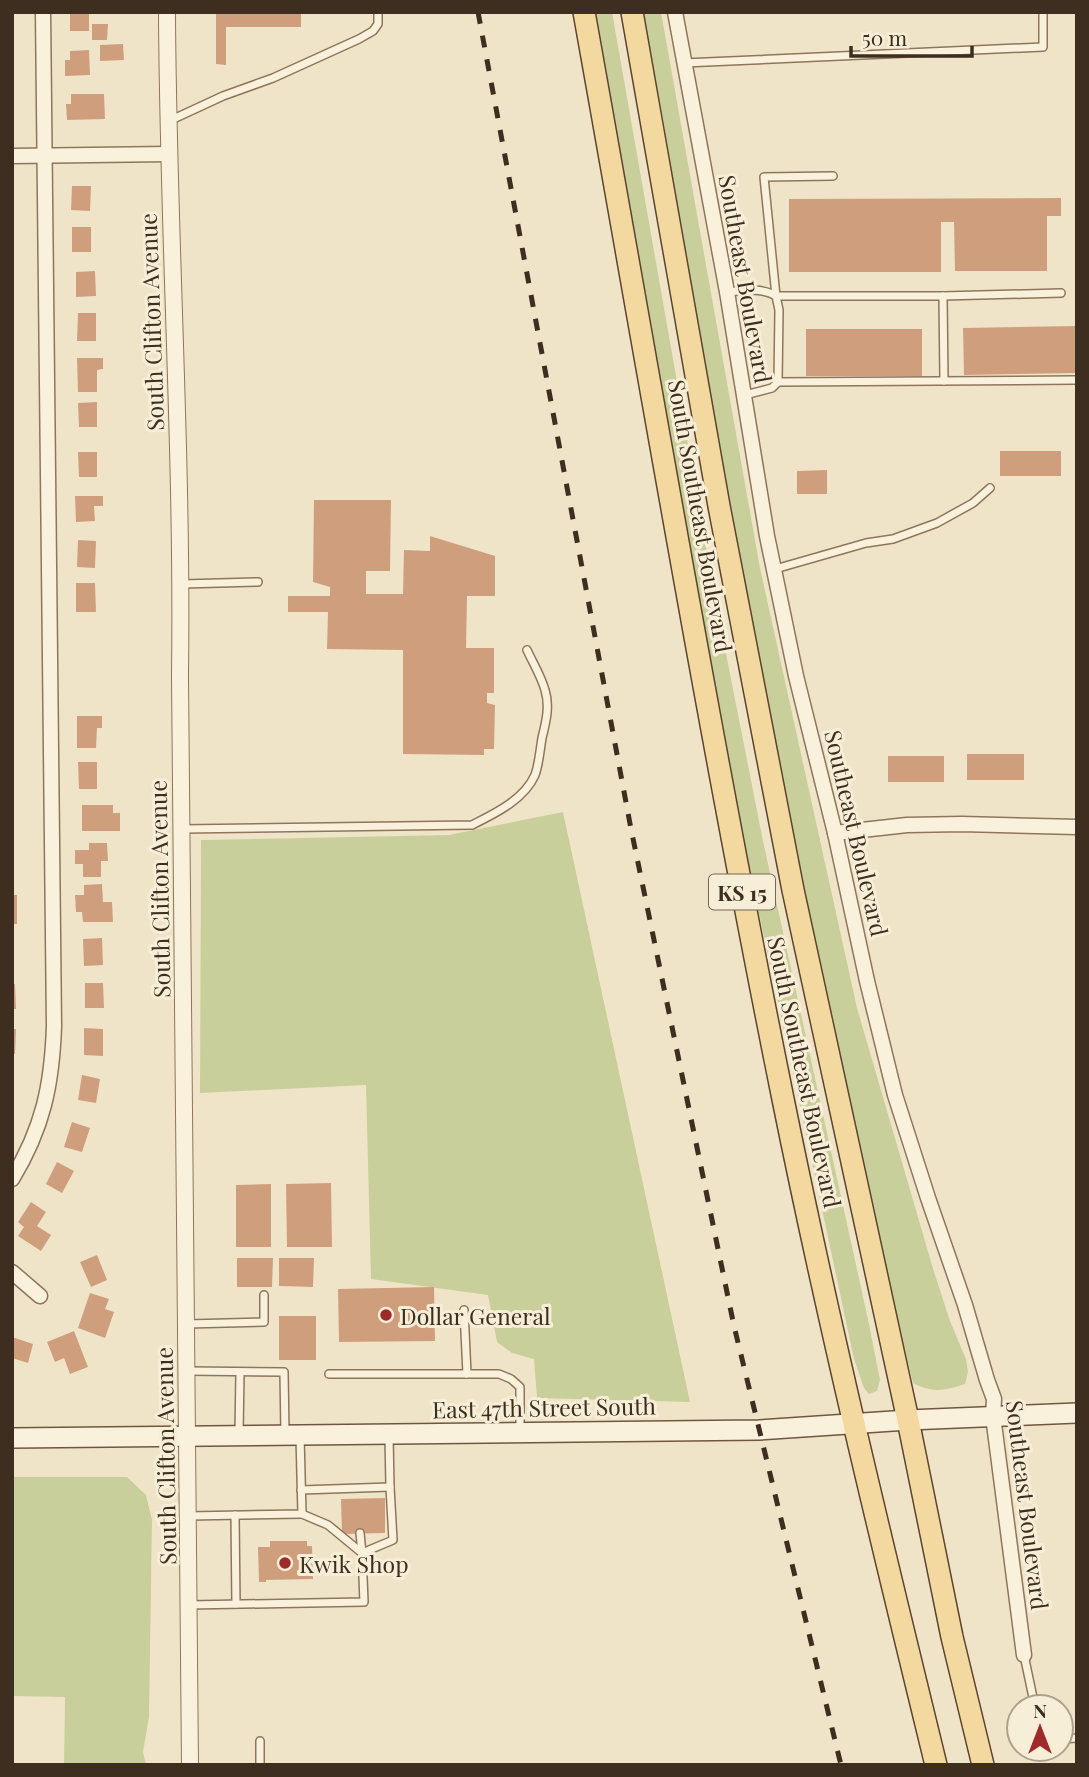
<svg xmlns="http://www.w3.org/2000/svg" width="1089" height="1777" viewBox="0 0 1089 1777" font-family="'Playfair Display',serif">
<rect width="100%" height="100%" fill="#f0e4c8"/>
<g fill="#c9cf9b">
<path d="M 594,12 L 612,12 L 715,598 L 763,841 L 869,1324 L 880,1380 L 877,1391 L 869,1394 L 864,1388 L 854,1359 L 750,871 L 703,632 Z"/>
<path d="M 642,12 L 661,12 L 760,568 L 857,1008 L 934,1272 L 950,1321 L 966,1359 L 968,1372 L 965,1384 C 944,1391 932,1393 913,1383 L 882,1258 L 780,776 L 711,407 L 663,118 Z"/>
<path d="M 563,812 L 690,1402 L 537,1398 L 534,1359 L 512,1353 L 497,1342 L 488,1295 L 371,1279 L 366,1085 L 200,1093 L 201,840 L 449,835 Z"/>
<path d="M 12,1477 L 127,1477 L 146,1495 L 152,1520 L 149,1717 L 143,1752 L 146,1765 L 64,1765 L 65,1697 L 12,1696 Z"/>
</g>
<g fill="#cf9f7d">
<rect x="70" y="12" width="19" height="19"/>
<path d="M 216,12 L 301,12 L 301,27 L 226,27 L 226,65 L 216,64 Z"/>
<path d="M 92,24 L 108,24 L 107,40 L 92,40 Z"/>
<path d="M 123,44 L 124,60 L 100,61 L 100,45 Z"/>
<path d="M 89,50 L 90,75 L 65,76 L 65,60 L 70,60 L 70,51 Z"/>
<path d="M 71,94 L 104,94 L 105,119 L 67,120 L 66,104 L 71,104 Z"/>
<path d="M 72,186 L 91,186 L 90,211 L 71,210 Z"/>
<path d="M 1061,198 L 1061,216 L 1047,216 L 1047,271 L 955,271 L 954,222 L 941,222 L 941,272 L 789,272 L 789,199 Z"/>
<rect x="72" y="227" width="19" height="25"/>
<path d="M 95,271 L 96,296 L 76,297 L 76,272 Z"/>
<path d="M 78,313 L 96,313 L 96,341 L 77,341 Z"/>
<path d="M 1076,326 L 1077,373 L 964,375 L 963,328 Z"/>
<rect x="806" y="329" width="116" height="47"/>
<path d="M 77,358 L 103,358 L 103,369 L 97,370 L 97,392 L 78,392 Z"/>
<path d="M 97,402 L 97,427 L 79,427 L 78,403 Z"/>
<rect x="1000" y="451" width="61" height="25"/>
<path d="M 78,452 L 97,452 L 97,477 L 79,477 Z"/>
<path d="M 827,470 L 827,494 L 797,494 L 797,471 Z"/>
<path d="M 75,496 L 103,496 L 103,506 L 94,506 L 95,521 L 76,522 Z"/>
<path d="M 314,500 L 391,500 L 390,571 L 366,571 L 366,594 L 403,594 L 404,550 L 430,551 L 430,536 L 495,556 L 495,596 L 467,596 L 466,648 L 494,648 L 494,693 L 487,693 L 487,703 L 495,705 L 494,749 L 484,749 L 484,755 L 403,754 L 403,650 L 327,649 L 328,612 L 288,612 L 288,596 L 330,596 L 330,587 L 313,582 Z"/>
<path d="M 78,540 L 96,541 L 95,568 L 77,567 Z"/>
<path d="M 76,583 L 95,583 L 96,612 L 76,612 Z"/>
<path d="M 77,716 L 102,716 L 102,728 L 97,728 L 96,748 L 77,748 Z"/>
<rect x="967" y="754" width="57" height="26"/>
<rect x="888" y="756" width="56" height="26"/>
<path d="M 78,762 L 97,762 L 97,789 L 79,789 Z"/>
<path d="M 82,805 L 113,805 L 113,813 L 120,813 L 120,831 L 82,831 Z"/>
<path d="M 89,843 L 107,843 L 108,861 L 101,861 L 101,877 L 83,877 L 83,864 L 75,864 L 75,850 L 89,850 Z"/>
<path d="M 102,884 L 103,902 L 112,902 L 113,922 L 83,922 L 82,912 L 76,912 L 75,895 L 84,895 L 84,885 Z"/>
<rect x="12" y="895" width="5" height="29"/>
<path d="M 102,938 L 103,965 L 84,966 L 83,939 Z"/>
<path d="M 85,983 L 103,983 L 104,1008 L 85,1008 Z"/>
<path d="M 12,984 L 15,984 L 16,1009 L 12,1009 Z"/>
<path d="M 84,1028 L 103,1029 L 103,1056 L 84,1055 Z"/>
<path d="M 12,1029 L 16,1029 L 15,1054 L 12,1054 Z"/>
<path d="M 82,1075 L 100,1079 L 96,1103 L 78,1100 Z"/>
<path d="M 72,1122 L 90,1128 L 82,1152 L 64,1147 Z"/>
<path d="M 57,1162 L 74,1171 L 62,1193 L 46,1184 Z"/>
<path d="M 331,1183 L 332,1247 L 287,1247 L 286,1184 Z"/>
<path d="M 271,1184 L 271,1247 L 236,1247 L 236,1185 Z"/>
<path d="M 31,1202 L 46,1212 L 37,1226 L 51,1235 L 41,1251 L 18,1236 L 24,1227 L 18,1222 Z"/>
<path d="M 97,1255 L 107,1280 L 91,1287 L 80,1262 Z"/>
<path d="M 237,1258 L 273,1258 L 272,1287 L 237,1287 Z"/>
<path d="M 279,1258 L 314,1258 L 313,1287 L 279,1286 Z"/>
<path d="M 434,1287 L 435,1341 L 339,1342 L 338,1289 Z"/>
<path d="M 90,1293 L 109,1299 L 105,1309 L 114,1312 L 105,1338 L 78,1328 Z"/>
<rect x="279" y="1316" width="37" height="44"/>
<path d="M 74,1331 L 88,1367 L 70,1374 L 64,1358 L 55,1362 L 47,1342 Z"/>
<path d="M 12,1337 L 33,1344 L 28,1363 L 12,1358 Z"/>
<path d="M 385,1498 L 385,1533 L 342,1534 L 341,1499 Z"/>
<path d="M 270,1541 L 307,1541 L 307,1546 L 312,1546 L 313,1579 L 266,1580 L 266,1582 L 259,1582 L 258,1547 L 270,1547 Z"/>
</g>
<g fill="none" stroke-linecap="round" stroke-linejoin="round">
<defs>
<g id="service">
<path d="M 684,63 L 1043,47 L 1043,12"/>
<path d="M 169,121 L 223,96 L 273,78 L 359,39 L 373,31 L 378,24 L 378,12"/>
<path d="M 833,176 L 764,177 L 776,296 L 943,296 L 944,381"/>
<path d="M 727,292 C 742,291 762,287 776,296 L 779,310 L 778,382 L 772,388 L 745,395"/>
<path d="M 943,296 L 1061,293"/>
<path d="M 778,382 L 1075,380"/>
<path d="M 775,569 L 866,543 L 893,539 L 937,523 L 973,503 L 990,488"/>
<path d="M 182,584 L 258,582"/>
<path d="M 182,829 L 472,825 C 494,814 524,800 535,775 C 539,764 540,750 542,738 C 546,722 550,706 545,690 C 541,676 533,663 527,650"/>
<path d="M 464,1310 L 467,1374"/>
<path d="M 187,1324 L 264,1322 L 264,1295"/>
<path d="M 187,1371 L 284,1372 L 285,1434"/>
<path d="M 329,1374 L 499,1374 L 511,1379 L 520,1387 L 520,1432"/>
<path d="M 239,1434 L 240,1372"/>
<path d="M 301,1490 L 390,1487 L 389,1436"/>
<path d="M 235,1515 L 236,1604"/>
<path d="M 189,1516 L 302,1514 L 300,1436"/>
<path d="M 360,1533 L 362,1553 L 393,1540 L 390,1487"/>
<path d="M 189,1605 L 364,1602 L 362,1553 L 328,1525 L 302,1514"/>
<path d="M 1024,1655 L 1035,1707"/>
<path d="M 1061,1739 L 1077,1738"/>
<path d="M 260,1741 L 260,1765"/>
</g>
<g id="minor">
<path d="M 675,12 L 727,292 L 767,536 L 796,676 L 835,833 L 867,981 L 895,1095 L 928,1198 L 965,1305 L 987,1380 L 994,1399 L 993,1416 L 1024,1655"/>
<path d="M 12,156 L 169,154"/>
<path d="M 835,833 L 907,825 L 962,824 L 1077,827"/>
<path d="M 12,1179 C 43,1128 52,1085 54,1026 L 43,12"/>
<path d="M 12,1272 L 40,1296"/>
</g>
<path id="tertiary" d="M 167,12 C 168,234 183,455 180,676 L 190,1765"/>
<path id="secondary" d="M 12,1438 L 759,1430 L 908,1420 L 1077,1413"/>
<g id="primary">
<path d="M 584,12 C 649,375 710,738 783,1099 C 828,1322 882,1544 936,1765"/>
<path d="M 632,12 L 719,506 L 793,890 L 908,1420 L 952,1637 L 983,1765"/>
</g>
</defs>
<use href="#service" stroke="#8d765c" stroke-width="10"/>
<use href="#minor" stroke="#8d765c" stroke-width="17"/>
<use href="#tertiary" stroke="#8d765c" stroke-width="18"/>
<use href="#secondary" stroke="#6f573f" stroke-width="22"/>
<use href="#primary" stroke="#5b4430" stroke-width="24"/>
<use href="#service" stroke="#faf1dc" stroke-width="7"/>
<use href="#minor" stroke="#faf1dc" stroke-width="14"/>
<use href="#tertiary" stroke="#faf1dc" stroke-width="16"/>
<use href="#secondary" stroke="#faf1dc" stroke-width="19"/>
<use href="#primary" stroke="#f3d9a0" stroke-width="21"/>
<path stroke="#3d2e20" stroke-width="5" stroke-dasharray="12 12" stroke-linecap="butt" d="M 478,12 L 631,829 L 734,1326 L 841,1765"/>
</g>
<g fill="#9e2a2b" stroke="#f7eed8" stroke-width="2.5">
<circle cx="386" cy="1315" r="7"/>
<circle cx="285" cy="1563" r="7"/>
</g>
<g text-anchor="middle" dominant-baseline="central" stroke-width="6" stroke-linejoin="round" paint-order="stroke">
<rect fill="#f7eed8" stroke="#756857" stroke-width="2" x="709" y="874.5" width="66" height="35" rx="5"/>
<g font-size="21" font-weight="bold" fill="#3d2e20">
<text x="742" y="892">KS 15</text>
</g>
<g font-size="23" fill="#3d2e20" stroke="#f7eed8">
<text transform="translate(746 279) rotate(80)">Southeast Boulevard</text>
<text transform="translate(151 322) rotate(-92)">South Clifton Avenue</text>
<text transform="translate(701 516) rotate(80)">South Southeast Boulevard</text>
<text transform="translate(857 833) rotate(77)">Southeast Boulevard</text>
<text transform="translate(159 889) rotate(-91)">South Clifton Avenue</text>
<text transform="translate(805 1072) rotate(78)">South Southeast Boulevard</text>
<text transform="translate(544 1407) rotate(-1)">East 47th Street South</text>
<text transform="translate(165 1456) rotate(-91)">South Clifton Avenue</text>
<text transform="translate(1028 1505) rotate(83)">Southeast Boulevard</text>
</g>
<g font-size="23" fill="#3d2e20" stroke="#f7eed8" text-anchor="start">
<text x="400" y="1315">Dollar General</text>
<text x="299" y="1563">Kwik Shop</text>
</g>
</g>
<rect width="1089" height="1777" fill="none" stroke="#3d2e20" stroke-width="28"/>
<g transform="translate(1040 1728)"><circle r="33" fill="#f7eed8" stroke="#ada18e" stroke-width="2"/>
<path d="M0-5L12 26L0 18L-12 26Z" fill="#9e2a2b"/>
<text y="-10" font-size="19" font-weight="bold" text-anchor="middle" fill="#3d2e20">N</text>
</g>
<path d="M851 46v10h121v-10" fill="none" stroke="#3d2e20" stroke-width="3.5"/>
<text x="862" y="46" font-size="21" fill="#3d2e20" stroke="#f7eed8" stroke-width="5" paint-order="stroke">50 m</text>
</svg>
